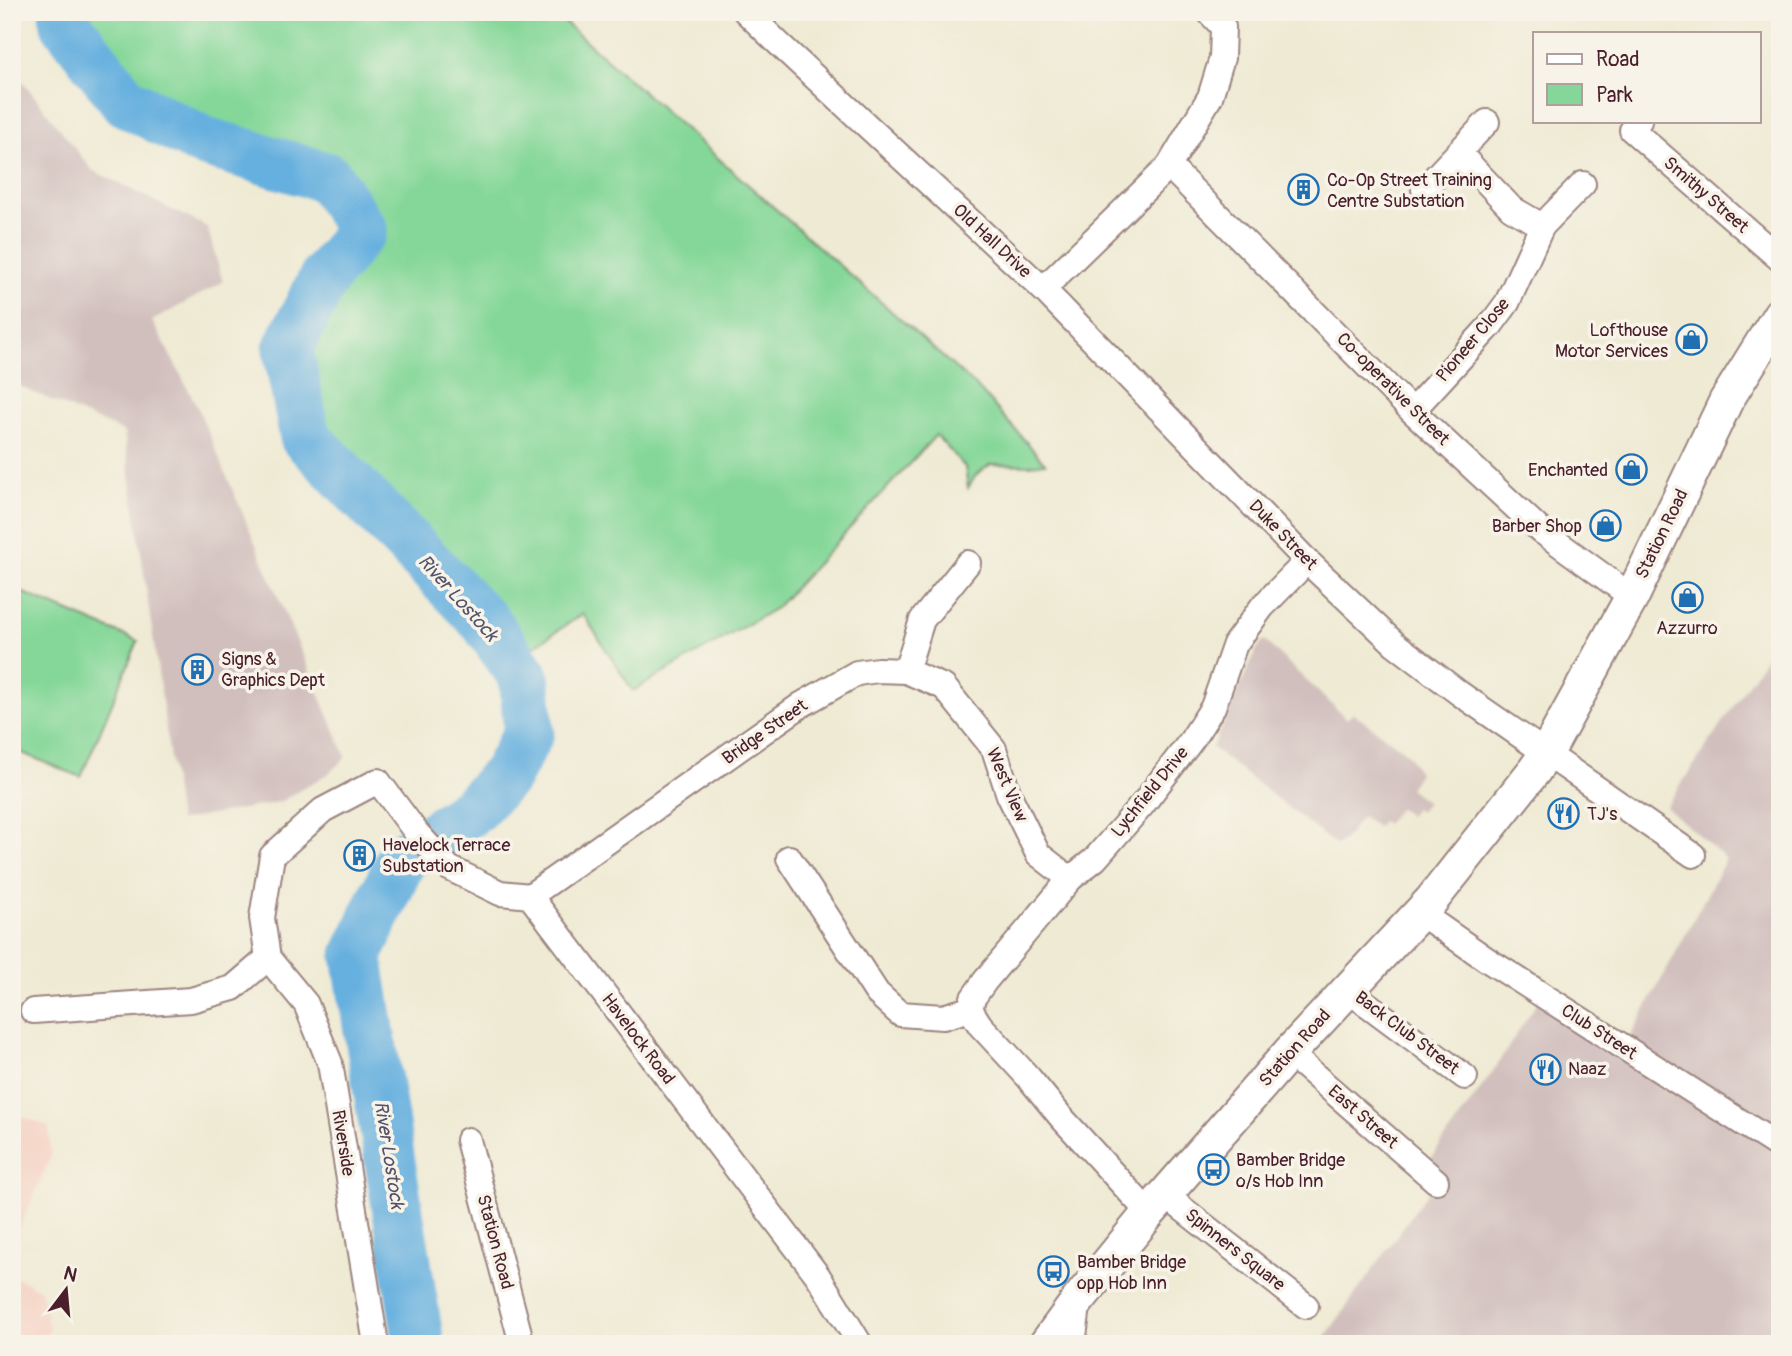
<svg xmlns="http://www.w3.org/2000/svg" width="1792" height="1356" viewBox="0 0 1792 1356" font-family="Pangolin,sans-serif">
<rect width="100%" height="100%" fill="#f7f3e8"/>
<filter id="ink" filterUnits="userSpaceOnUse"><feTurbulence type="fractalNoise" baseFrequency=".0143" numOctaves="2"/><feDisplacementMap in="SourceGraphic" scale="14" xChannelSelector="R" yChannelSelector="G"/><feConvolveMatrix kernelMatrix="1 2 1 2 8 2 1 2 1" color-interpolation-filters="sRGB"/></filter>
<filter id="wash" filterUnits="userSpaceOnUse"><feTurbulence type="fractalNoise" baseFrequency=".00686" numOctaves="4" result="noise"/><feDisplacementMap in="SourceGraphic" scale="28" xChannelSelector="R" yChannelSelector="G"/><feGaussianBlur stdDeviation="1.57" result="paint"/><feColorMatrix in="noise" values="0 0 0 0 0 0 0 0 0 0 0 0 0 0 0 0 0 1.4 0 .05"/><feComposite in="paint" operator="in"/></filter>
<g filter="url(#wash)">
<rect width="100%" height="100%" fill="#efead3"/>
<g fill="#f5d2c3">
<path d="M 12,1112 L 49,1127 L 51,1157 L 12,1244 Z"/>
<path d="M 12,1275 L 41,1290 L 49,1329 L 42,1344 L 12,1344 Z"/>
</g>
<g fill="#d1bfbd">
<path d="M 12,68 L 92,170 L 207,227 L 223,282 L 152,321 L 197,406 L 346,757 L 329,773 L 280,802 L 179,821 L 124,432 L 12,383 Z"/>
<path d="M 1780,636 L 1780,1344 L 1320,1344 L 1436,1181 L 1441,1169 L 1431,1158 L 1489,1077 L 1542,995 L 1625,1047 L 1726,859 L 1666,807 Z"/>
<path d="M 1264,640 L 1347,719 L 1353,713 L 1408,754 L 1419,773 L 1409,788 L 1427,802 L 1419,811 L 1415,808 L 1409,816 L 1399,808 L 1386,824 L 1382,821 L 1377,827 L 1362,816 L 1353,827 L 1351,832 L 1337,846 L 1212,748 L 1257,649 Z"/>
</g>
<g fill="#84d798" stroke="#677b62" stroke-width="2">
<path d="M 64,12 L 553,12 L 979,389 L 1045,463 L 1030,465 L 991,464 L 976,475 L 968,488 L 965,467 L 936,435 L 776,608 L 633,691 L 583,614 L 512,661 L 485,622 L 305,437 L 288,349 L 362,230 L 328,178 L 202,141 L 125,101 L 66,24 Z"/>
<path d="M 12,588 L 138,641 L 81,777 L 12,749 Z"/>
</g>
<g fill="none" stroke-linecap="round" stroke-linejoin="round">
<path stroke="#66b0df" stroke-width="51" d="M 64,12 L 66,24 L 125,101 L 202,141 L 328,178 L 362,230 L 324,278 L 288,349 L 305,437 L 485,622 L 524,677 L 529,732 L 506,775 L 472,810 L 402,858 L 357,955 L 419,1344"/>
</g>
</g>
<g filter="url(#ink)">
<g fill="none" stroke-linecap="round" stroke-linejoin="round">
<defs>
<g id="minor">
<path d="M 746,12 L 778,43 L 1043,289 L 1307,561 L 1395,644 L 1459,693 L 1693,855"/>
<path d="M 1639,121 L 1632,130 L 1780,259"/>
<path d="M 1459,153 L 1511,208 L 1542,226"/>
<path d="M 1169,166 L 1412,411 L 1540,530 L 1632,597"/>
<path d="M 1424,189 L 1487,122"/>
<path d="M 1043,289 L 1169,166 L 1210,97 L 1222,58 L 1223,27 L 1209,12"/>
<path d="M 1412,411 L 1490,326 L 1507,303 L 1542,226 L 1583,184"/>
<path d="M 906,671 L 922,620 L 968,563"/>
<path d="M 789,858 L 877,993 L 900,1014 L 943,1017 L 970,1009 L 980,1025 L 1029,1078 L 1061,1117 L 1149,1213"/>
<path d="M 530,896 L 801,705 L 857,673 L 878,670 L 906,671 L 944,687 L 994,749 L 1009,795 L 1038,854 L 1070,879"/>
<path d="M 1420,913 L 1486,959 L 1780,1147"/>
<path d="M 1348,990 L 1465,1077"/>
<path d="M 970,1009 L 973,998 L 985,981 L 1070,879 L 1095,859 L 1143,804 L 1191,741 L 1213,707 L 1235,644 L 1262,607 L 1307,561"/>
<path d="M 33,1011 L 191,1000 L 233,988 L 268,958"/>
<path d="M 1289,1053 L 1436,1181"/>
<path d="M 468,1140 L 522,1344"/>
<path d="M 1165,1195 L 1306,1306"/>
<path d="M 376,1344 L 330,1063 L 306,1004 L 268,958 L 262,918 L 272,856 L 323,810 L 378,781 L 416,832 L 449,868 L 500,893 L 530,896 L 818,1276 L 860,1344"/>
<path d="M 1073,1344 L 1079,1299"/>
</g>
<path id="secondary" d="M 1046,1344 L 1079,1299 L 1149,1213 L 1289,1053 L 1431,901 L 1534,771 L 1546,754 L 1632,597 L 1726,401 L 1780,314"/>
</defs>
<use href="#minor" stroke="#9c847f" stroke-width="28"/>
<use href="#secondary" stroke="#9c847f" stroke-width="37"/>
<use href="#minor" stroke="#fff" stroke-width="24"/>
<use href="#secondary" stroke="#fff" stroke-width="33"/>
</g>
</g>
<defs>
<symbol id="building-ring" viewBox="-11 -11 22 22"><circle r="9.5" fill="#f7f3e8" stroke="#1f6fb2" stroke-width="1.5"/><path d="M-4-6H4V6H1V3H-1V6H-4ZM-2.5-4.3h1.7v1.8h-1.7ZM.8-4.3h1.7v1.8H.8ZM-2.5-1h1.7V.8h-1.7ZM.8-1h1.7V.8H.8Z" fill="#1f6fb2"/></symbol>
<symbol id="shop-ring" viewBox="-11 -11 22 22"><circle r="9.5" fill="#f7f3e8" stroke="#1f6fb2" stroke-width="1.5"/><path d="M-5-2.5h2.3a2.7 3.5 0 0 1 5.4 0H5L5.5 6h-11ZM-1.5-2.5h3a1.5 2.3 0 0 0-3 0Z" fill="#1f6fb2"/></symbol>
<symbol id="restaurant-ring" viewBox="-11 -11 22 22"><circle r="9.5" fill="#f7f3e8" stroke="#1f6fb2" stroke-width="1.5"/><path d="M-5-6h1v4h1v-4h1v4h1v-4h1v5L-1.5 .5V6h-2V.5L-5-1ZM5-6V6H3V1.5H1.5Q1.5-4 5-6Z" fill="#1f6fb2"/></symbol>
<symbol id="bus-ring" viewBox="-11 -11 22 22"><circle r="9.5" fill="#f7f3e8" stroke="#1f6fb2" stroke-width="1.5"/><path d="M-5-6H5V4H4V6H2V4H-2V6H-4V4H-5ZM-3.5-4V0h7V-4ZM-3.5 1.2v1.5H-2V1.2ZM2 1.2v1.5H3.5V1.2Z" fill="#1f6fb2"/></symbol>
</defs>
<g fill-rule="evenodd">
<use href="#building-ring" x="1286" y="172" width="35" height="35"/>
<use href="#shop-ring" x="1674" y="322" width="35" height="35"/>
<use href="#shop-ring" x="1614" y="452" width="35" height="35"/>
<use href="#shop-ring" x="1588" y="508" width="35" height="35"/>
<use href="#shop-ring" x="1670" y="580" width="35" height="35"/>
<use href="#building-ring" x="180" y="652" width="35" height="35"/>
<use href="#restaurant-ring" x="1546" y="796" width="35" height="35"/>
<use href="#building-ring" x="342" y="838" width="35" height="35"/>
<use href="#restaurant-ring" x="1528" y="1052" width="35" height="35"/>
<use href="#bus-ring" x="1196" y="1152" width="35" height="35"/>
<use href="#bus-ring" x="1036" y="1254" width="35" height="35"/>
</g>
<g text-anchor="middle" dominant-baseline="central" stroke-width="7" stroke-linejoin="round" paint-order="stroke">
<g font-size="18" fill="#4a1f2b" stroke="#f7f3e8" text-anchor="start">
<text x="1327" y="180">Co-Op Street Training<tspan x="1327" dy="21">Centre Substation</tspan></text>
<text x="1668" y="330" text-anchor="end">Lofthouse<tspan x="1668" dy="21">Motor Services</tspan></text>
<text x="1608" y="470" text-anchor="end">Enchanted</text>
<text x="1582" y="526" text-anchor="end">Barber Shop</text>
<text x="1687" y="628" text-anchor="middle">Azzurro</text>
<text x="221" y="659">Signs &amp;<tspan x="221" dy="21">Graphics Dept</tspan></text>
<text x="1587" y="814">TJ's</text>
<text x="382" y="845">Havelock Terrace<tspan x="382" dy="21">Substation</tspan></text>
<text x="1568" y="1069">Naaz</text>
<text x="1236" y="1160">Bamber Bridge<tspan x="1236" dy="21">o/s Hob Inn</tspan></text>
<text x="1077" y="1262">Bamber Bridge<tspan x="1077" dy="21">opp Hob Inn</tspan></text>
</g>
<g font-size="18" fill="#4a1f2b" stroke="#f7f3e8">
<text transform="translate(1706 195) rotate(41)">Smithy Street</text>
<text transform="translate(992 241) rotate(43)">Old Hall Drive</text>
<text transform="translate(1473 340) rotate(-50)">Pioneer Close</text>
<text transform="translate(1393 389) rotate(45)">Co-operative Street</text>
<text transform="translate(1662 534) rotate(-64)">Station Road</text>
<text transform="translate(1283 535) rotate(46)">Duke Street</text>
<text transform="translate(765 732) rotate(-35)">Bridge Street</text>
<text transform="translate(1007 785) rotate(67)">West View</text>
<text transform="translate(1150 792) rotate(-51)">Lychfield Drive</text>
<text transform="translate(1599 1032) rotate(33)">Club Street</text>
<text transform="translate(1407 1033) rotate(37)">Back Club Street</text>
<text transform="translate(638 1039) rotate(53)">Havelock Road</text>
<text transform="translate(1295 1048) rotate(-48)">Station Road</text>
<text transform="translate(1363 1117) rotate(41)">East Street</text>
<text transform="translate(343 1143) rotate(81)">Riverside</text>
<text transform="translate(495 1242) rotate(75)">Station Road</text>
<text transform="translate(1235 1250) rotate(38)">Spinners Square</text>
</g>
<g font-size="19" font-style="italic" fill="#54526a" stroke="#f7f3e8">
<text transform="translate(458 598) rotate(48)">River Lostock</text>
<text transform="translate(389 1155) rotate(81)">River Lostock</text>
</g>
</g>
<rect width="1792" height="1356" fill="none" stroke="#f7f3e8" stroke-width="42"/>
<rect x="1533" y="32" width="228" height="91" fill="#f7f3e8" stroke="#b29e9c" stroke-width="2"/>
<rect x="1547" y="54" width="35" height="10" fill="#ffffff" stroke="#b29e9c" stroke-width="2"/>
<text x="1596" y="66" font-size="21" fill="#4a1f2b">Road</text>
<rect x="1547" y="84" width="35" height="21" fill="#84d798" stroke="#b29e9c" stroke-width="2"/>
<text x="1596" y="102" font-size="21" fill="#4a1f2b">Park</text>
<g transform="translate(66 1290) rotate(16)" stroke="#f7f3e8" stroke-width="5" paint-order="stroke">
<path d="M0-5L12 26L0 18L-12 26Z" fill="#4a1f2b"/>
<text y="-10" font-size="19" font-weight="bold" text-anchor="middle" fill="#4a1f2b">N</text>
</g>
</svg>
